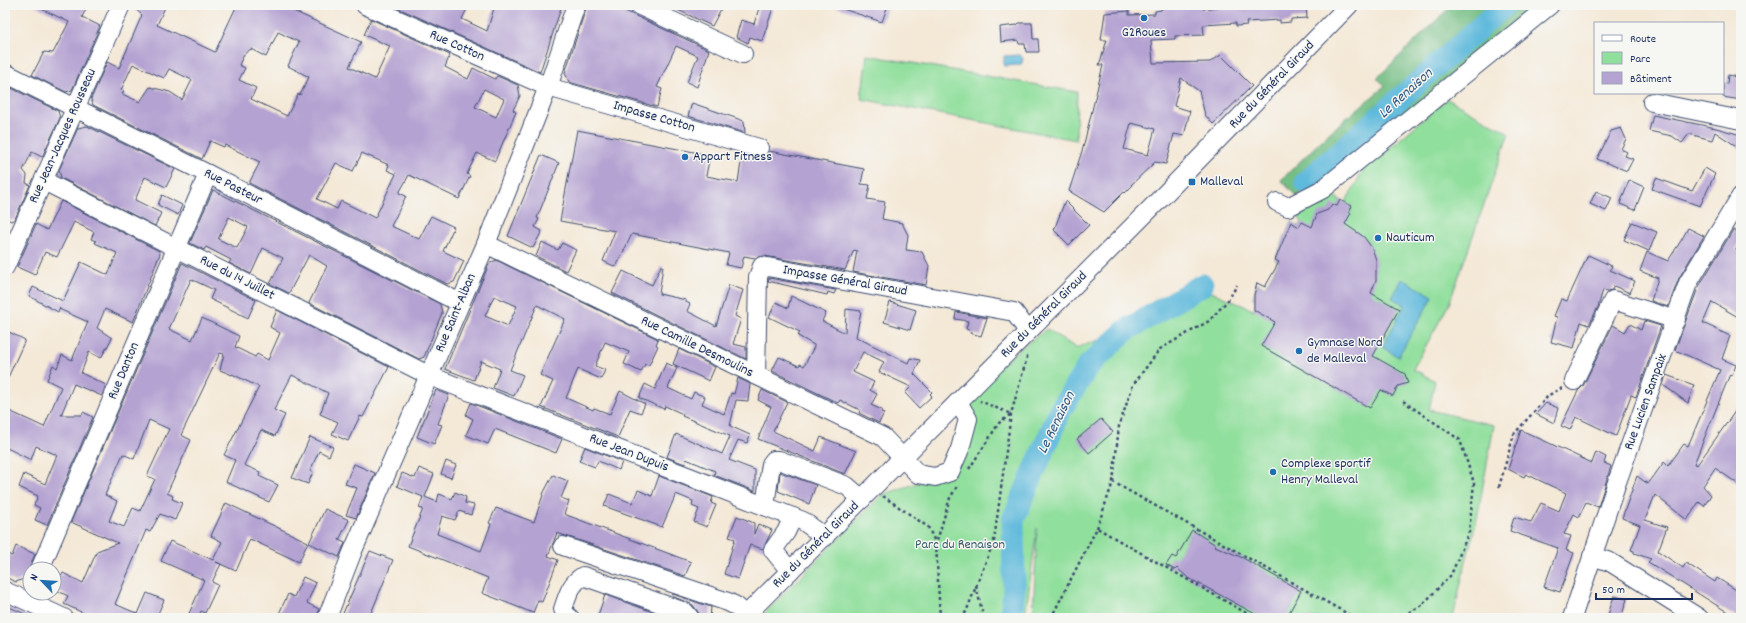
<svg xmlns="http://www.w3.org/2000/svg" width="1746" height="623" viewBox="0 0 1746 623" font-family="Dekko,sans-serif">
<rect width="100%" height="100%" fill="#f6f6f2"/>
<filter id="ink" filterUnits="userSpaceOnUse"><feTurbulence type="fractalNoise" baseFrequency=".025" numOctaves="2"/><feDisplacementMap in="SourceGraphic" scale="8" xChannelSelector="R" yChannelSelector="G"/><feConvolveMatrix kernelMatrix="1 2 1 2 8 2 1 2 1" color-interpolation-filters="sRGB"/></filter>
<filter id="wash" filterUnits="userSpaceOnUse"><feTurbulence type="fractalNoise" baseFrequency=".012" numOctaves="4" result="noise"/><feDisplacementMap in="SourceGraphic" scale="16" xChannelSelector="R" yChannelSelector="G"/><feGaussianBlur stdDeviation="0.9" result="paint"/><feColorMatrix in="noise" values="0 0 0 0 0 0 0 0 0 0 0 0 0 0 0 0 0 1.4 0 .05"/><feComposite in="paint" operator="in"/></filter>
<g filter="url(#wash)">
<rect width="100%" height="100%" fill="#f4e8d6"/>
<g fill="#91df9d" stroke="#56877e">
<path d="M 867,55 L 1077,92 L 1076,140 L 861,99 Z"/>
<path d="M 1447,99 L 1509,133 L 1449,304 L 1413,369 L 1435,381 L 1429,410 L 1494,425 L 1477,519 L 1465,565 L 1453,618 L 1033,618 L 1037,528 L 1025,618 L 760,618 L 882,495 L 950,472 L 970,420 L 958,402 L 1020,349 L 1047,329 L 1076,348 L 1125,331 L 1212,292 L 1253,310 L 1257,302 L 1253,298 L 1257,283 L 1265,287 L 1279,262 L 1275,260 L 1291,222 L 1299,227 L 1302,222 L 1298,217 L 1306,211 L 1334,196 L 1345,203 L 1372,155 L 1378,158 Z"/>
</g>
<path fill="#74be84" stroke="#487671" d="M 1452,5 L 1540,5 L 1426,102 L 1297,197 L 1281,180 L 1331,131 L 1385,86 L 1377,78 Z"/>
<g fill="#5eb9dc" stroke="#3c749d">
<path d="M 1020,55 L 1023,58 L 1022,63 L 1019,65 L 1004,66 L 1004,56 Z"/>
<path d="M 1402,279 L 1433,296 L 1398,357 L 1382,347 L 1405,305 L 1392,298 Z"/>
</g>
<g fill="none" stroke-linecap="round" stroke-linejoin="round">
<g stroke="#5eb9dc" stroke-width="23">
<path d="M 1306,182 L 1505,5"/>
<path d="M 1011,618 L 1014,590 L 1013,520 L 1060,411 L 1088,366 L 1125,331 L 1202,285"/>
</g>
</g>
<g id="blocks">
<g fill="#b4a2d2" fill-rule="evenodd">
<path d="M 33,5 L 88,5 L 82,17 L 100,26 L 72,90 L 66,92 L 32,75 L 44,52 L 53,53 L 69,22 Z"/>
<path d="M 131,5 L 166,5 L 157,25 L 215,52 L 237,5 L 290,5 L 289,9 L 361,42 L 349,67 L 375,79 L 390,46 L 364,35 L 371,19 L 450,55 L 445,67 L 468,79 L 473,68 L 495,79 L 497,76 L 518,85 L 520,96 L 513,110 L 516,112 L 495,161 L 477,153 L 467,174 L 470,176 L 459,199 L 409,175 L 399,193 L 406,196 L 391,226 L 419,239 L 431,216 L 454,227 L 443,251 L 464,261 L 454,282 L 447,284 L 249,183 L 260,162 L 225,145 L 224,147 L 210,141 L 202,159 L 93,105 L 91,99 L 107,62 L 119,68 L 142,15 ZM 278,32 L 299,42 L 288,66 L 309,77 L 300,95 L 298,94 L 287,116 L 251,99 L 256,88 L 239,80 L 245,68 L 239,65 L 244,54 L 251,49 L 266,57 ZM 133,64 L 164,78 L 169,69 L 192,80 L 182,100 L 170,92 L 150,87 L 140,102 L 122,94 L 124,91 L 121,90 ZM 484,89 L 504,99 L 496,117 L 475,107 ZM 362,153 L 389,165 L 387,170 L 396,174 L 375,218 L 341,201 L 337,209 L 317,199 L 336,163 L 353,171 Z"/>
<path d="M 391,5 L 469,5 L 462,19 L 487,31 L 495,5 L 562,5 L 540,72 Z"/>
<path d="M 587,5 L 612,5 L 709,50 L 697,87 L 687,82 L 698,56 L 676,46 L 657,87 L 662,89 L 657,107 L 569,82 L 565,73 Z"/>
<path d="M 667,5 L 723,5 L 712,26 Z"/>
<path d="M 760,5 L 774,5 L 762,41 L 750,37 L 748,43 L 736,37 L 741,20 L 754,24 Z"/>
<path d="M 837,5 L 888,5 L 882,22 L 837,7 Z"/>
<path d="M 1203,5 L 1203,9 L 1230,5 L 1306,5 L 1307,18 L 1291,19 L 1291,22 L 1280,23 L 1280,20 L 1246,22 L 1247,25 L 1236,26 L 1236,23 L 1203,25 L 1204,35 L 1175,36 L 1175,39 L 1151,40 L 1153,63 L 1210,62 L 1221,55 L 1252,86 L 1213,124 L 1205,115 L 1199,91 L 1181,78 L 1174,106 L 1190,111 L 1184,136 L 1174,134 L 1166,164 L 1155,162 L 1131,185 L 1132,186 L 1125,193 L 1124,192 L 1104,212 L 1069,191 L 1083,148 L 1103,65 L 1099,65 L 1107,40 L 1101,40 L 1105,13 L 1129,11 L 1129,15 L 1155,14 L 1155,11 L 1161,10 L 1162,8 ZM 1131,123 L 1155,129 L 1148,155 L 1124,149 Z"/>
<path d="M 1019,23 L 1032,23 L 1033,39 L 1038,39 L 1039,52 L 1026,52 L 1025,44 L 1019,44 L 1018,40 L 1001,42 L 1000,27 L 1017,25 Z"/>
<path d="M 1728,75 L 1741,78 L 1741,100 L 1723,97 L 1723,83 L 1727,84 Z"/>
<path d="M 5,85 L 58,111 L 60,118 L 42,157 L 32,152 L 23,170 L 27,175 L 26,183 L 30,185 L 15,219 L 11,221 L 5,218 Z"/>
<path d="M 692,103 L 744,121 L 745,133 L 688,116 Z"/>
<path d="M 1653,115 L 1716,128 L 1741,135 L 1741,149 L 1715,132 L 1712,140 L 1689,134 L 1682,143 L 1672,136 L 1649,131 Z"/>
<path d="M 87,126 L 175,169 L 166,187 L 145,177 L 135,200 L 161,213 L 155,226 L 61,178 L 59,170 L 78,128 Z"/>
<path d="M 1621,128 L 1626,139 L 1621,149 L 1627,152 L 1625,156 L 1633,159 L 1627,171 L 1597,159 L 1611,131 Z"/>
<path d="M 577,130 L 710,155 L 706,176 L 738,182 L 742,156 L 736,154 L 736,152 L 756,158 L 768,158 L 769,151 L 864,169 L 861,184 L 870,185 L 867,199 L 885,202 L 882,219 L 902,223 L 908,235 L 906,250 L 922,252 L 929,266 L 926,285 L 853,272 L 857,251 L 854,250 L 845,270 L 764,256 L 755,258 L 744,256 L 741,268 L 726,265 L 729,253 L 632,234 L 616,267 L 603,261 L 615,231 L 560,221 Z"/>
<path d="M 541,155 L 559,163 L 537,218 L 539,219 L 535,227 L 542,231 L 533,248 L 508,236 Z"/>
<path d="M 1705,168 L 1715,174 L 1700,206 L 1652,189 L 1656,178 L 1692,191 Z"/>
<path d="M 1629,180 L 1644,187 L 1635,210 L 1620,204 Z"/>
<path d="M 213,190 L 440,304 L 442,313 L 424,357 L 419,359 L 309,303 L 327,266 L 309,255 L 289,293 L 270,284 L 283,258 L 263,248 L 251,274 L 229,263 L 231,260 L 206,247 L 204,250 L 190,243 ZM 229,217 L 248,227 L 237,248 L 218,239 Z"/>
<path d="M 1596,191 L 1612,198 L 1606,211 L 1590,204 Z"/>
<path d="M 162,195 L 182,205 L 178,215 L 158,205 Z"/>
<path d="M 1340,200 L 1352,206 L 1349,212 L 1351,213 L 1345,224 L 1364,237 L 1372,248 L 1376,260 L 1376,280 L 1371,293 L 1399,309 L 1373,356 L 1405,374 L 1408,383 L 1398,386 L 1393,396 L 1381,390 L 1370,408 L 1261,346 L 1275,322 L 1254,310 L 1254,295 L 1257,283 L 1265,287 L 1279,262 L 1275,260 L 1291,222 L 1299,227 L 1302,222 L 1312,227 L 1317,214 L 1328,210 L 1332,204 L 1337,206 Z"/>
<path d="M 61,201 L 159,251 L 160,254 L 133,322 L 105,309 L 97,328 L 112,338 L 101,358 L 89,352 L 81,373 L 106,385 L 102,396 L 74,384 L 61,415 L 82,415 L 83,412 L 93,417 L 47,525 L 35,520 L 40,508 L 34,505 L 38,496 L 19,487 L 24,474 L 45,484 L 57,455 L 36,446 L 31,460 L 5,447 L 5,409 L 44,427 L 61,387 L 47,380 L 53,365 L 57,368 L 62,355 L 72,360 L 88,322 L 59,309 L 60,308 L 58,312 L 29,296 L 33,287 L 63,301 L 81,262 L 108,275 L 117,253 L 95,243 L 96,241 L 91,239 L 94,232 L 74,222 L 57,257 L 45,252 L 35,275 L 17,267 L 36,224 L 47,230 Z"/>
<path d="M 1065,201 L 1089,225 L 1069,245 L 1054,230 Z"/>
<path d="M 1632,222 L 1657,232 L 1649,251 L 1624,240 Z"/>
<path d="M 1688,228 L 1704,236 L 1679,278 L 1668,307 L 1651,301 L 1658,278 L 1640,271 L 1647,252 L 1668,261 L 1682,239 Z"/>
<path d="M 1733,230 L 1741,233 L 1741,239 L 1736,250 L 1741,252 L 1741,309 L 1738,317 L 1712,302 L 1703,323 L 1730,336 L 1722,359 L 1736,365 L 1732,375 L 1730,374 L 1694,464 L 1697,465 L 1741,403 L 1741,486 L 1715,468 L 1703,486 L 1711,495 L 1704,506 L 1699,502 L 1687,520 L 1655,495 L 1645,520 L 1667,527 L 1658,551 L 1683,568 L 1686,563 L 1715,582 L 1717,578 L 1741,593 L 1741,618 L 1737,618 L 1648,562 L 1651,559 L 1634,553 L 1634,551 L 1631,550 L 1640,525 L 1622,518 L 1637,476 L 1648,484 L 1664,462 L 1668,466 L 1684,444 L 1688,446 L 1720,370 L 1675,350 L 1698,288 Z"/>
<path d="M 542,242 L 558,250 L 562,243 L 576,250 L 566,271 L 536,256 Z"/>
<path d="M 1588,255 L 1612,266 L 1610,270 L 1635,281 L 1630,293 L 1614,286 L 1612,290 L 1607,291 L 1603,290 L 1598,307 L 1589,325 L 1581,322 L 1574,348 L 1551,342 L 1557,317 L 1554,316 L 1561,299 L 1567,301 Z"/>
<path d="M 496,260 L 658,339 L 656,345 L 658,346 L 649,365 L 645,364 L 641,372 L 624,364 L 629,352 L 605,342 L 595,366 L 605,370 L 601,379 L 578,369 L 566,398 L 593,410 L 594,408 L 610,414 L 620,391 L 645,404 L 641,413 L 630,409 L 618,437 L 541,407 L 553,381 L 540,375 L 565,319 L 537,305 L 510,370 L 523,375 L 514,396 L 493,388 L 500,369 L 481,361 L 474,380 L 445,369 L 489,264 ZM 494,296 L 517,306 L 508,326 L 485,316 Z"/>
<path d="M 182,263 L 256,300 L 248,318 L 210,299 L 214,290 L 191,279 L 169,329 L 192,340 L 202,318 L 239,336 L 235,347 L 255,357 L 257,354 L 268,360 L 280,333 L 270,327 L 277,310 L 389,367 L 363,417 L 360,416 L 348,441 L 332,434 L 338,422 L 320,414 L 328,393 L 292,375 L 274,410 L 285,415 L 275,436 L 261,430 L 244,465 L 260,472 L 259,476 L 278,485 L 269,502 L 226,482 L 235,460 L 224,455 L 259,387 L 232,374 L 232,375 L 220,370 L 224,354 L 220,353 L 181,435 L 191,440 L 167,493 L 173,496 L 172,499 L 182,503 L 175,520 L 160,514 L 150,532 L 146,530 L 115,604 L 138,614 L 147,593 L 164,600 L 156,618 L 94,618 L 64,604 L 68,596 L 54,589 L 54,572 L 62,575 L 63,573 L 83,583 L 97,551 L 118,543 L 71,522 ZM 149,420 L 169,429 L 147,476 L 155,479 L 140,511 L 133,508 L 124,527 L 109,521 L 117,501 L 105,495 L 123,454 L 134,459 Z"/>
<path d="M 661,266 L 663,266 L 659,294 L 686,300 L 686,302 L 690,304 L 687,311 L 716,326 L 729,285 L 743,290 L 735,316 L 741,319 L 733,344 L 746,347 L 746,359 L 612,293 L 623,271 L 652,285 Z"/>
<path d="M 769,278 L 836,290 L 834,294 L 828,292 L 827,295 L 768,281 Z"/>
<path d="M 791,296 L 826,313 L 822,321 L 845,333 L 846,309 L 861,311 L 856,337 L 908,363 L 910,358 L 920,360 L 914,374 L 932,392 L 930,394 L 932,396 L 919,408 L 905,393 L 911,387 L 879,372 L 884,362 L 863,352 L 853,372 L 874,382 L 870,390 L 877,394 L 871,405 L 882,410 L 881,412 L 884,413 L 879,423 L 859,413 L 860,410 L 840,400 L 838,403 L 772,371 L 779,357 L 799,366 L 800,364 L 804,366 L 814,347 L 814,345 L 798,336 L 800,332 L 769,317 L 776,302 L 788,308 Z"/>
<path d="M 890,302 L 916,310 L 910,330 L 884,322 Z"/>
<path d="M 956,312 L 987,318 L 981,336 L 970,333 L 971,331 L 966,329 L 968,321 L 955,319 Z"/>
<path d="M 1644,321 L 1661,326 L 1636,397 L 1631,395 L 1616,436 L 1576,417 L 1570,430 L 1561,426 L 1578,391 L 1583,386 L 1613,325 L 1625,332 L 1630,324 L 1641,330 Z"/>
<path d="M 5,330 L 25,340 L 5,384 Z"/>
<path d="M 679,349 L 715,367 L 709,381 L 673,364 Z"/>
<path d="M 666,363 L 677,368 L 668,388 L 691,399 L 694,392 L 705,397 L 702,404 L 724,414 L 731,393 L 734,394 L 738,378 L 750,384 L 748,401 L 736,400 L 730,426 L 750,435 L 747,443 L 738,440 L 729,460 L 755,470 L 755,491 L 714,475 L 715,471 L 686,459 L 685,464 L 667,457 L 676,434 L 722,454 L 730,436 L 682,416 L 683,414 L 665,406 L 664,409 L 639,398 L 645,384 L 655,389 Z"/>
<path d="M 1666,375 L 1694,385 L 1688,403 L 1663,385 Z"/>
<path d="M 436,390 L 449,395 L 438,424 L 442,425 L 434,444 L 417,437 Z"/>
<path d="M 762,390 L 787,402 L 773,431 L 815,451 L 821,437 L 856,451 L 845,474 L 758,439 L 771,407 L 758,400 Z"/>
<path d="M 471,403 L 562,439 L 556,453 L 495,429 L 488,444 L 466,435 L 473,419 L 466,415 Z"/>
<path d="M 1546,403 L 1558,408 L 1554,423 L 1536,414 Z"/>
<path d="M 1101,419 L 1113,432 L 1089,453 L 1077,439 Z"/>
<path d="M 1521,430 L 1592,463 L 1596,452 L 1606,457 L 1604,463 L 1611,466 L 1598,507 L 1586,502 L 1579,517 L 1574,514 L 1564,534 L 1571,536 L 1566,550 L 1574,553 L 1560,592 L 1544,587 L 1558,548 L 1510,531 L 1514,517 L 1531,522 L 1541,503 L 1559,511 L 1566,493 L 1526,474 L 1524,477 L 1508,469 Z"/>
<path d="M 310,437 L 333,447 L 329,456 L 319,451 L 310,471 L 313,472 L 308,484 L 292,478 Z"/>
<path d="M 585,447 L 622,462 L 619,470 L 598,461 L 595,467 L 579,461 Z"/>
<path d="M 446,461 L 456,465 L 451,478 L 441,474 Z"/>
<path d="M 354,464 L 375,473 L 356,518 L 346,515 L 357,488 L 345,484 Z"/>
<path d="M 419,468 L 434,474 L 425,497 L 437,502 L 439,494 L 452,499 L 455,492 L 466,497 L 465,503 L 474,505 L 471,515 L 459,511 L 455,520 L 442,516 L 437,534 L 481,551 L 491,524 L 489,523 L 496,508 L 534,522 L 544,492 L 553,475 L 568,481 L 561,498 L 569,501 L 564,514 L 691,562 L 685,576 L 557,533 L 548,556 L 558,560 L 542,602 L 538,600 L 533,613 L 482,593 L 488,578 L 408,546 L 423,509 L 419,508 L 423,497 L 397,486 L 402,473 L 415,478 Z"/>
<path d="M 780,472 L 816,485 L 809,504 L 778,491 Z"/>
<path d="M 659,476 L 713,497 L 711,503 L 716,505 L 707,527 L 694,522 L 699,509 L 692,506 L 693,501 L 676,494 L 662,527 L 604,506 L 609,494 L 632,503 L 638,490 L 652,496 Z"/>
<path d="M 226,503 L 308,542 L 299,562 L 250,539 L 236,571 L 216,562 L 221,564 L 212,582 L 218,585 L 205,613 L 201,611 L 198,618 L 187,618 L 204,580 L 161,561 L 170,541 L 213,560 L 222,542 L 211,536 Z"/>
<path d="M 325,509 L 349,520 L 339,540 L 345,543 L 339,557 L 309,543 Z"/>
<path d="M 737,516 L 754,523 L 754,534 L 758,524 L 772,530 L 763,549 L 750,545 L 738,579 L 724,574 L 735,539 L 729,537 Z"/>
<path d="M 1192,530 L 1216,545 L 1215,546 L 1243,558 L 1301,591 L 1286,618 L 1266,618 L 1257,615 L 1187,577 L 1177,568 L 1175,570 L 1166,565 L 1172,556 L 1176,558 Z"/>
<path d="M 16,546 L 35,554 L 26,578 L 16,582 L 5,577 L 5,553 L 12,556 Z"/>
<path d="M 370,551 L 393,560 L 369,618 L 341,618 Z"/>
<path d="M 303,577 L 316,583 L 307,603 L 319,609 L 317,618 L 277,618 L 288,594 L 294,597 Z"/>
<path d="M 673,594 L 711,607 L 710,618 L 700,618 L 698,612 L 693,605 L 672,596 Z"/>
<path d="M 605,595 L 670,618 L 597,618 Z"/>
<path d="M 1614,596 L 1627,599 L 1621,618 L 1607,618 Z"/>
<path d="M 5,605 L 34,618 L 5,618 Z"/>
</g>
</g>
</g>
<g filter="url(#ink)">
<use href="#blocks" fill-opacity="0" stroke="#3c4b70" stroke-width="1"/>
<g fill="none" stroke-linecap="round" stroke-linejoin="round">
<defs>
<g id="minor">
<path d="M 365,5 L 548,87 L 759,148"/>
<path d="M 638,5 L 743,54"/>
<path d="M 5,73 L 208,174 L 460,303"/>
<path d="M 1652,102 L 1741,120"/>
<path d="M 44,181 L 430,376 L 803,521 L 825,537"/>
<path d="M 1277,202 L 1288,207 L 1323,189 L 1550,5"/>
<path d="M 486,244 L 883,437 L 918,474 L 935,477 L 950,472 L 960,449 L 968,419 L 958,402"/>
<path d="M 5,267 L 121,5"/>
<path d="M 756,376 L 758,277 L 762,266 L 1014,312 L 1028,331"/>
<path d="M 1574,381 L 1613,300 L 1676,320"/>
<path d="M 765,506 L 771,464 L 774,460 L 779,460 L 847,486 L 862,499"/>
<path d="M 563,546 L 728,602 L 736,606 L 746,615"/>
<path d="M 1592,556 L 1610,562 L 1699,618"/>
<path d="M 40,569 L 208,174"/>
<path d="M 790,571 L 773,550 L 786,532 L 793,517"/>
<path d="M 5,591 L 64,618"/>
<path d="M 327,618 L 352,553 L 486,244 L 548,87 L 576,5"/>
<path d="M 570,618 L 566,615 L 563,609 C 568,595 570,584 583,576 L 685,612 L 690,618"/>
<path d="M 743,618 L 1158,201 L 1349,5"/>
<path d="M 1572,618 L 1617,482 L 1688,283 L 1741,196"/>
</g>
</defs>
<use href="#minor" stroke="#3c4b70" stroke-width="20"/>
<g stroke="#3c4b70" stroke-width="2.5" stroke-dasharray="3 3" stroke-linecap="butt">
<path d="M 969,469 L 999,423 L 1011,414 L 980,401"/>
<path d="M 1113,482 L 1119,426 L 1133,385 L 1160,349 L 1209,321 L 1229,299 L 1237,285"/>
<path d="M 1499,487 L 1514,434 L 1549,395 L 1562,388"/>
<path d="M 883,496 L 928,527 L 936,544"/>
<path d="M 1097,528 L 1113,482 L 1355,618"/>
<path d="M 976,586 L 982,611 L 980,618"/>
<path d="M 940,618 L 936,544 L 950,498 L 958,485"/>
<path d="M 960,618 L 966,612 L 994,541 L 1011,414 L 1028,354"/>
<path d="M 1051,618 L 1097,528 L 1255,618"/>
<path d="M 1398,618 L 1421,606 L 1451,575 L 1469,532 L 1474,483 L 1460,440 L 1403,401"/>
</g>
<use href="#minor" stroke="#fff" stroke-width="18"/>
</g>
</g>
<g fill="#1f6fb2" stroke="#f6f6f2" stroke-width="1.5">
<circle cx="1144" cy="18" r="4"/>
<circle cx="685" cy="157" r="4"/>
<rect x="1188" y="178" width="8" height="8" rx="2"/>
<circle cx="1378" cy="238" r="4"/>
<circle cx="1299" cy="351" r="4"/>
<circle cx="1273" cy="472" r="4"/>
</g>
<g text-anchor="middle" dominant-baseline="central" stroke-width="3" stroke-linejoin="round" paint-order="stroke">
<g font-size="14" fill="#1b2f5e" stroke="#f6f6f2" text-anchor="start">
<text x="1144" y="33" text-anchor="middle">G2Roues</text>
<text x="693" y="157">Appart Fitness</text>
<text x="1200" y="182">Malleval</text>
<text x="1386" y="238">Nauticum</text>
<text x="1307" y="343">Gymnase Nord<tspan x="1307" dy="16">de Malleval</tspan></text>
<text x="1281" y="464">Complexe sportif<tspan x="1281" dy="16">Henry Malleval</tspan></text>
</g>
<g font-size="14" fill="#1b2f5e" stroke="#f6f6f2">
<text transform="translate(457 46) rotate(24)">Rue Cotton</text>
<text transform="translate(1272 85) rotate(-46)">Rue du Général Giraud</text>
<text transform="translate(654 117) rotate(16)">Impasse Cotton</text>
<text transform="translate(63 136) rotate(-66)">Rue Jean-Jacques Rousseau</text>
<text transform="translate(233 187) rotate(27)">Rue Pasteur</text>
<text transform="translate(237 278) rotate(27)">Rue du 14 Juillet</text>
<text transform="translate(845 281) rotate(10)">Impasse Général Giraud</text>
<text transform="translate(456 313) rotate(-67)">Rue Saint-Alban</text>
<text transform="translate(1044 315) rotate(-45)">Rue du Général Giraud</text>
<text transform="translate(697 347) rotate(26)">Rue Camille Desmoulins</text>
<text transform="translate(124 371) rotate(-67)">Rue Danton</text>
<text transform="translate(1646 402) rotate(-70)">Rue Lucien Sampaix</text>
<text transform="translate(629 453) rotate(21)">Rue Jean Dupuis</text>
<text transform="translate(816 545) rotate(-45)">Rue du Général Giraud</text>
</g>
<g font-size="14" fill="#385b6e" stroke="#f6f6f2">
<text x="960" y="545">Parc du Renaison</text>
</g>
<g font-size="15" font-style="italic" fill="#2f5884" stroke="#f6f6f2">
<text transform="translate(1406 94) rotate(-42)">Le Renaison</text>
<text transform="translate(1057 423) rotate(-64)">Le Renaison</text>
</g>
</g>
<rect width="1746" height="623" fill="none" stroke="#f6f6f2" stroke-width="20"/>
<rect x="1594" y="22" width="130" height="72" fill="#f6f6f2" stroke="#9ea6b7"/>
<rect x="1602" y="35" width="20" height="6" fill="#ffffff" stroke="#9ea6b7"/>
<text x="1630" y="42" font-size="12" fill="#1b2f5e">Route</text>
<rect x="1602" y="52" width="20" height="12" fill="#91df9d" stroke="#9ea6b7"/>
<text x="1630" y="62" font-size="12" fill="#1b2f5e">Parc</text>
<rect x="1602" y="72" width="20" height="12" fill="#b4a2d2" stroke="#9ea6b7"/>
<text x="1630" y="82" font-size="12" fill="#1b2f5e">Bâtiment</text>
<g transform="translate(42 581) rotate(295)"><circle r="19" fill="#f6f6f2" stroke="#9ea6b7"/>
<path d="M0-3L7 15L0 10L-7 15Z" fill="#1f6fb2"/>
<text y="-6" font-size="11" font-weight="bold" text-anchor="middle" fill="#1b2f5e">N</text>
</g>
<path d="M1596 593v6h96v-6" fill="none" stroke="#1b2f5e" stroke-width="2"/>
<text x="1602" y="593" font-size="12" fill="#1b2f5e" stroke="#f6f6f2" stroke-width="3" paint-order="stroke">50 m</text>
</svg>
